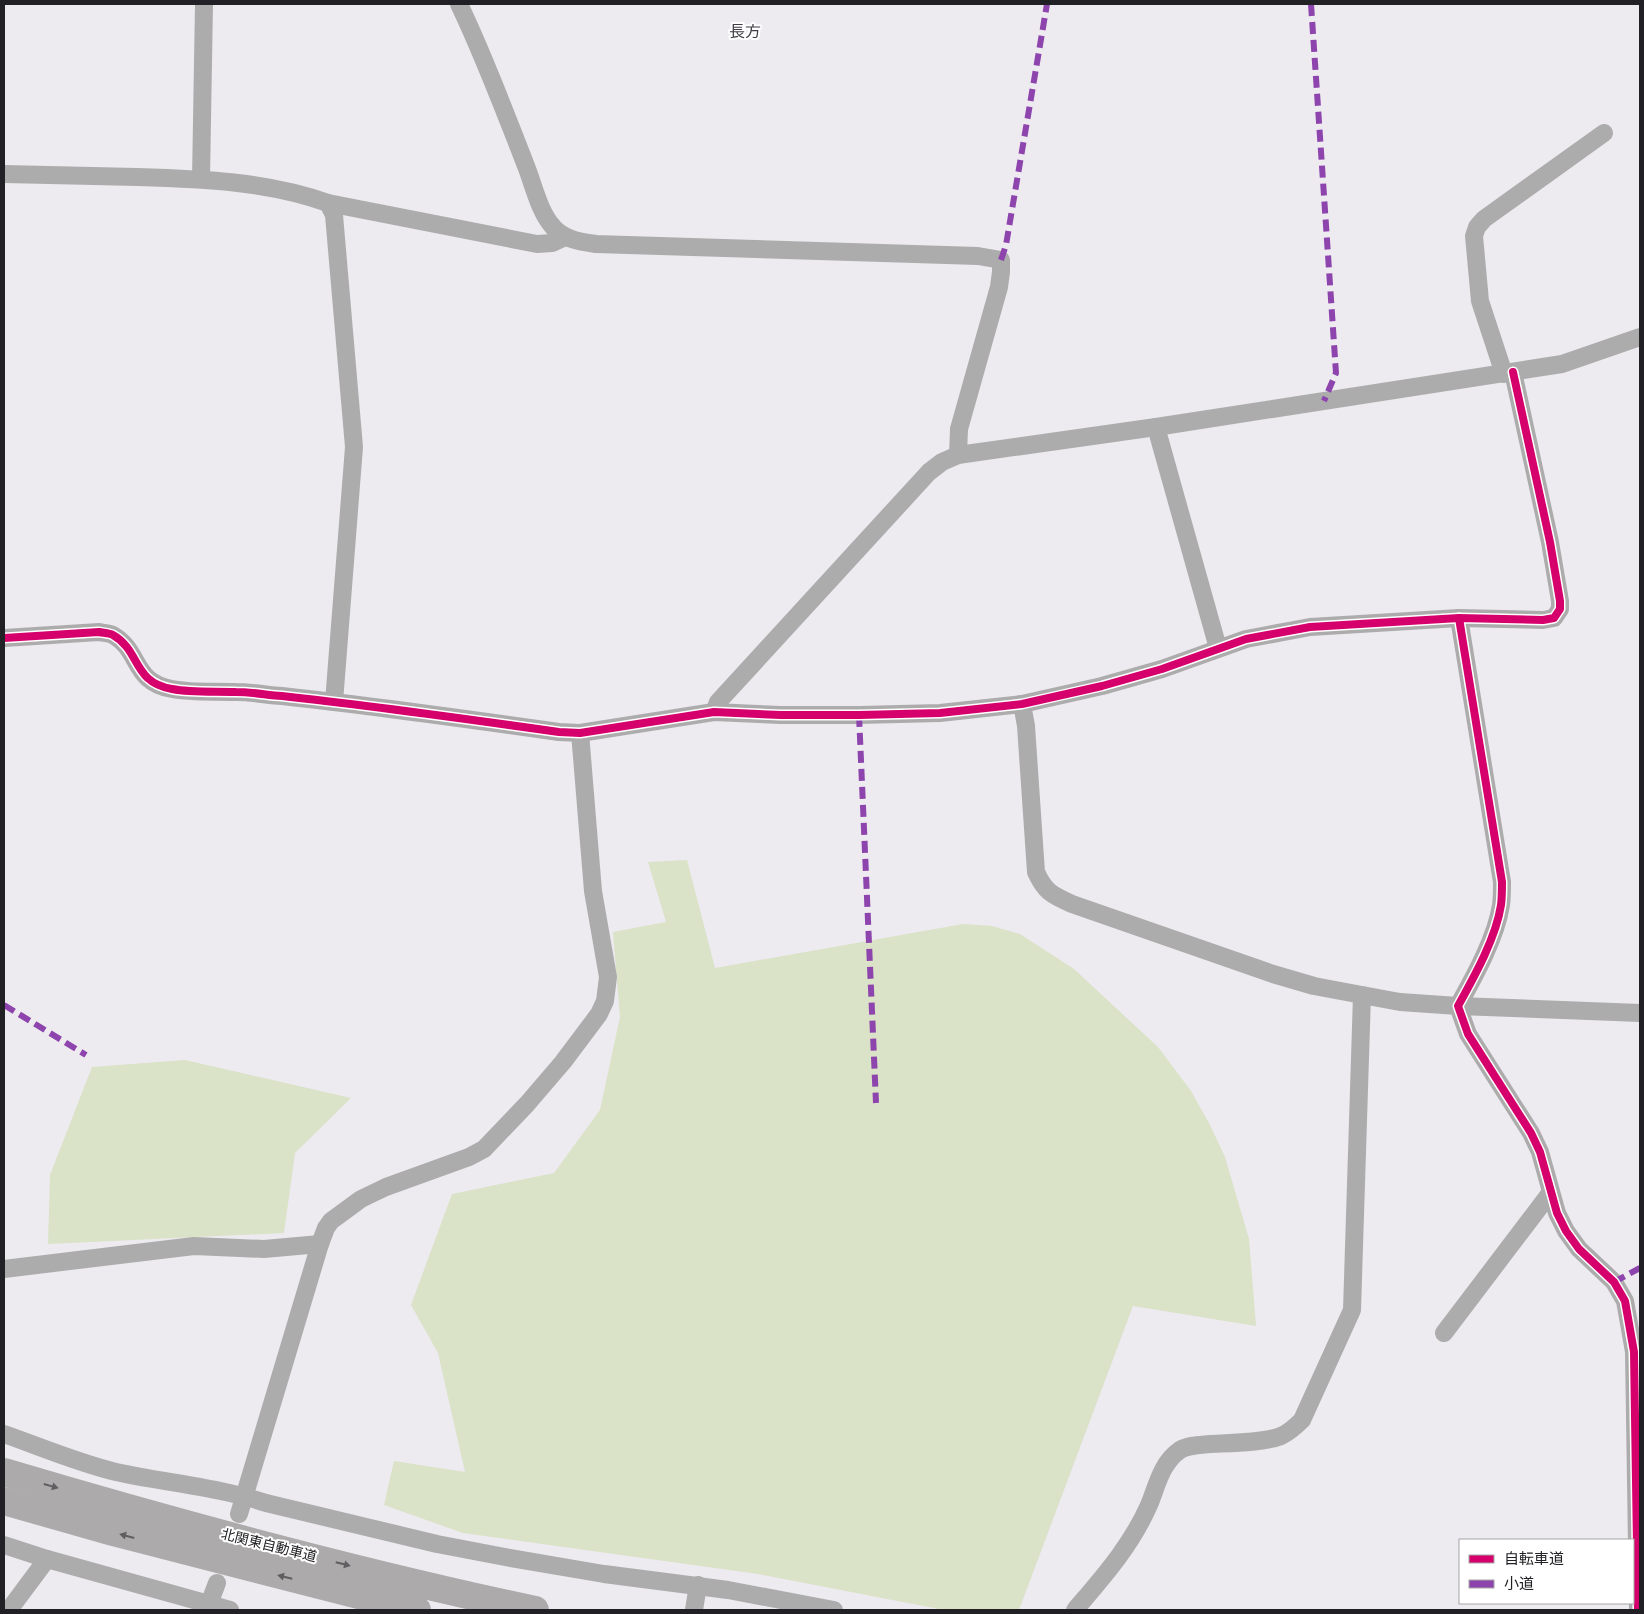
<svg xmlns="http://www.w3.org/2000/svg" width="1644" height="1614" viewBox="0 0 1644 1614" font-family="'Archivo Narrow','Noto Sans JP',sans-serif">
<rect width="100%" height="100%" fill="#edebf0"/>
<g fill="#dae2c7">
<path d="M 687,860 L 715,968 L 963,924 L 992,926 L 1020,934 L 1074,969 L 1158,1047 L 1191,1091 L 1210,1125 L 1225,1157 L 1249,1239 L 1256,1326 L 1133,1306 L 1019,1610 L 944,1610 L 758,1574 L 463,1533 L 384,1505 L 394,1461 L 465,1472 L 438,1353 L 411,1305 L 452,1194 L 554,1173 L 600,1110 L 620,1017 L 613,932 L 666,922 L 648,862 Z"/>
<path d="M 185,1060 L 351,1098 L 295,1153 L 284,1233 L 48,1244 L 50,1175 L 92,1067 Z"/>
</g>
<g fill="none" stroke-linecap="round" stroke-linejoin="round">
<g stroke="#adacad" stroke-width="18">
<path d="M 459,4 C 484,56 505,112 526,166 C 534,186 539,212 554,228 C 565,240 582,242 596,244 L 978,256 L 1001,260 L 1001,272 L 999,287 L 959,429 L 958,455"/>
<path d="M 4,174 C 48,175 92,176 137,177 C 202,179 266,181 328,203 L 334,215 L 354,447 L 334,702"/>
<path d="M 201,179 L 204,4"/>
<path d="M 328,203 L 537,244 L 552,243 L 565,237"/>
<path d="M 1504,374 L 1480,301 L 1474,236 L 1477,227 L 1484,219 L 1604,133"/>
<path d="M 1156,427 L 1218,648"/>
<path d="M 1459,618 L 1502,882 C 1502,890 1502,898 1501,905 C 1496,938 1474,977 1458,1006 L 1468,1034 L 1531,1133 L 1540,1152 L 1557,1213 L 1566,1231 L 1579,1249 L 1614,1282 L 1625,1301 L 1634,1352 L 1638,1610"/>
<path d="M 4,638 L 99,632 C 103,633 109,633 113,635 C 141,651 132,682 172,689 C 193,693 215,691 236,692 C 251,692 267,695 282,696 C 374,706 467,719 559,732 L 580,733 L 714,712 L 781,715 L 859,715 L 940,713 L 1022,704 L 1102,686 L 1162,669 L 1246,639 L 1310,627 L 1459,618 L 1543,620 L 1554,618 L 1560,609 L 1560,601 L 1550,542 L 1513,372"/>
<path d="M 1022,704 L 1026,726 L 1036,872 C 1045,892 1052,895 1072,904 L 1273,974 L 1314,986 L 1362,995 L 1400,1002 L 1458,1006 L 1640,1013"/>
<path d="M 714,712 L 718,702 L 929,472 L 942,462 L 958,455 L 1156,427 L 1562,364 L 1640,337"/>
<path d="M 4,1269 L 194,1246 L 264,1249 L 320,1244"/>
<path d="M 1444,1333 L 1551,1192"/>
<path d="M 4,1434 C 41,1447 78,1463 116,1472 C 166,1483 218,1487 266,1503 L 437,1544 L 505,1557 L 604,1574 L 728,1590 L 834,1610"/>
<path d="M 239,1514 L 320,1244 L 326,1228 L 331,1221 L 361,1199 L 386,1187 L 469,1157 L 484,1149 L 527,1104 L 563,1062 L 599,1014 L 605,1001 L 608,977 L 593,891 L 580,733"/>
<path d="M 4,1545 L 47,1559 L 230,1610"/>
<path d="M 209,1604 L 217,1583"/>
<path d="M 9,1610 L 47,1559"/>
<path d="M 694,1610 L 698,1585"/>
<path d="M 1075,1610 C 1103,1577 1131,1546 1149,1505 C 1157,1486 1161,1463 1180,1450 C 1188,1445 1200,1445 1210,1444 C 1230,1443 1263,1443 1281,1436 C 1290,1432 1296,1426 1302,1420 L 1352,1310 L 1362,995"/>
</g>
<g stroke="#acaaab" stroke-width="28">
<path d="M 4,1472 C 179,1524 357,1572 535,1610"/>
<path d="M 4,1501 L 113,1532 L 417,1610"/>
</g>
<g stroke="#8e44ad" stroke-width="6" stroke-dasharray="12 6" stroke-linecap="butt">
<path d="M 1311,4 L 1336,373 L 1324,401"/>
<path d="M 1001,260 L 1006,245 L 1047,4"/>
<path d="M 859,715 L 876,1103"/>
<path d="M 4,1005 L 86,1055"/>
<path d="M 1614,1282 L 1640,1268"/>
</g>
<defs>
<g id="cycleway">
<path d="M 1459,618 L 1502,882 C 1502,890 1502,898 1501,905 C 1496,938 1474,977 1458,1006 L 1468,1034 L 1531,1133 L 1540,1152 L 1557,1213 L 1566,1231 L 1579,1249 L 1614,1282 L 1625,1301 L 1634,1352 L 1638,1610"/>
<path d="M 4,638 L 99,632 C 103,633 109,633 113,635 C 141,651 132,682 172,689 C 193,693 215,691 236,692 C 251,692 267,695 282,696 C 374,706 467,719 559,732 L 580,733 L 714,712 L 781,715 L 859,715 L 940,713 L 1022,704 L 1102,686 L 1162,669 L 1246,639 L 1310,627 L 1459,618 L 1543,620 L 1554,618 L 1560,609 L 1560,601 L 1550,542 L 1513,372"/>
</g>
</defs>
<use href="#cycleway" stroke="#fff" stroke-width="11"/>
<use href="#cycleway" stroke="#d6006c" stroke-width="8"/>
</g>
<defs><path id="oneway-solid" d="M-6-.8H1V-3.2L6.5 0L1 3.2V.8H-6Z" transform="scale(1.25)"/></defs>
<g fill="#605e61">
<use href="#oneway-solid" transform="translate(51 1486) rotate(16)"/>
<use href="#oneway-solid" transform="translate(127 1536) rotate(-165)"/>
<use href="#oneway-solid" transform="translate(343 1564) rotate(14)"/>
<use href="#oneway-solid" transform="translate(285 1577) rotate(-166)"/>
</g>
<g text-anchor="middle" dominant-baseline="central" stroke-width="4" stroke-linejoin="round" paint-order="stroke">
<g font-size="14" fill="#212024" stroke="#fff">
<text transform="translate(269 1545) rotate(14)">北関東自動車道</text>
</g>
<g font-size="16" fill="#403d45" stroke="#fff">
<text x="745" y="31">長方</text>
</g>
</g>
<rect width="1644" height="1614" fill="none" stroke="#212024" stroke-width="10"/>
<rect x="1459" y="1539" width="175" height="65" fill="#ffffff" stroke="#a6a6a7"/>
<rect x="1469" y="1555" width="25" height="8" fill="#d6006c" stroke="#a6a6a7"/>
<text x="1504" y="1564" font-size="15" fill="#212024">自転車道</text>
<rect x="1469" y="1580" width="25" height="8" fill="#8e44ad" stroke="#a6a6a7"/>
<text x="1504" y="1589" font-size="15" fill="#212024">小道</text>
</svg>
